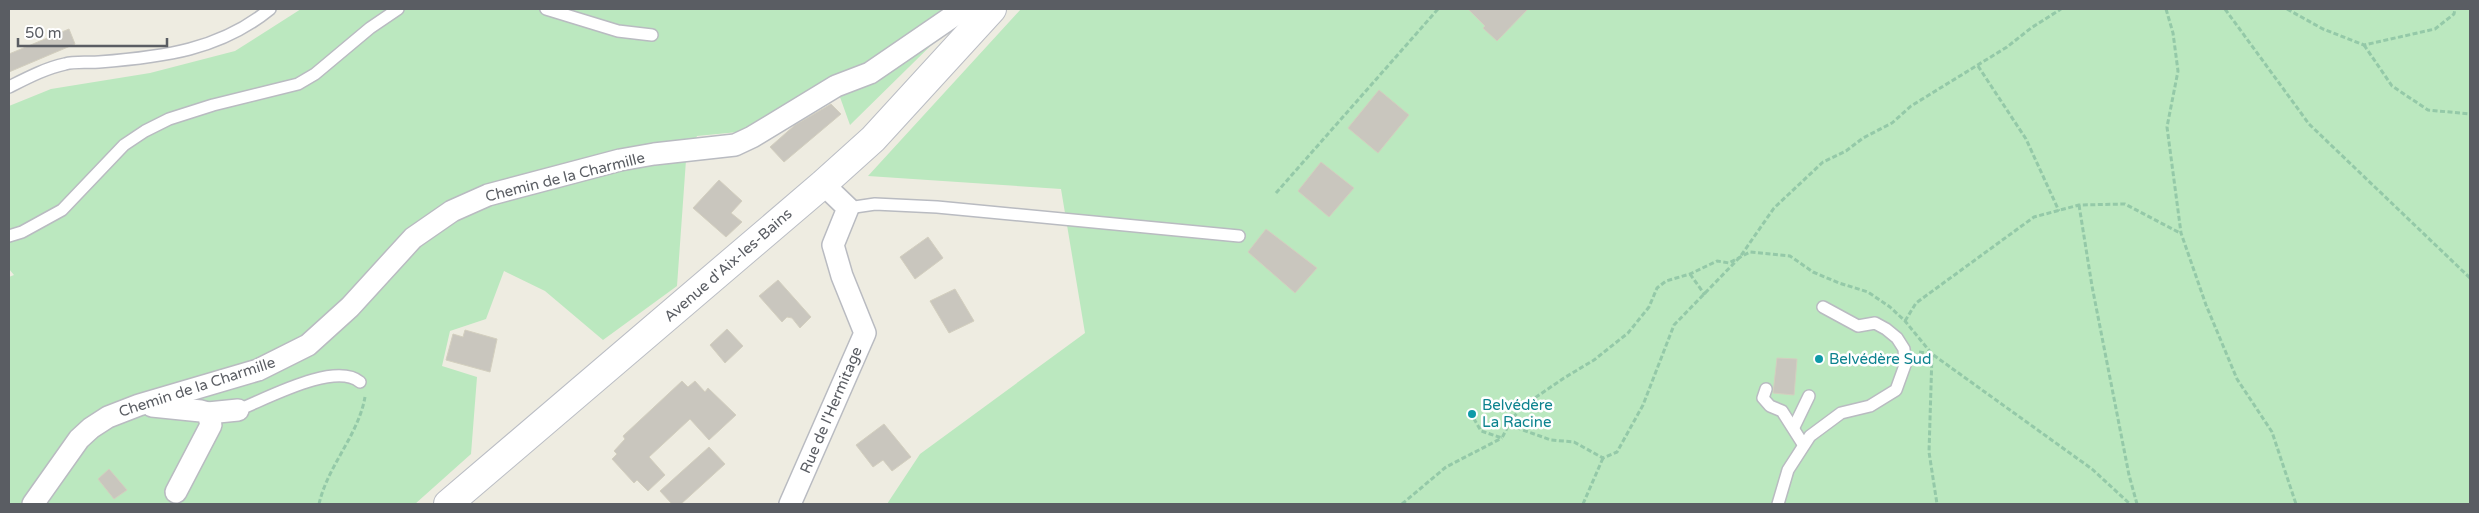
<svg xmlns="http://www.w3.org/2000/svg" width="2479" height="513" viewBox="0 0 2479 513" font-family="'Varela Round',sans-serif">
<rect width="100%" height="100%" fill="#eeece1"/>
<g fill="#bbe8bf">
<path d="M 301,9 L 968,9 L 850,125 L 836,86 L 738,132 L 697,136 L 686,160 L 677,286 L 603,340 L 545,291 L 504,271 L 486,319 L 450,331 L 442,366 L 477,377 L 471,454 L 415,504 L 9,504 L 9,277 L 14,275 L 9,269 L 9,106 L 51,89 L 150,73 L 235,51 Z"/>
<path d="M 1021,9 L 2470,9 L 2470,504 L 887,504 L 920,454 L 1085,333 L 1061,189 L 868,176 Z"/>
</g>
<g fill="#c9c6be" stroke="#d3cfbf">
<path d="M 1468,9 L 1528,9 L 1497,41 L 1483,28 L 1485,26 Z"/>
<path d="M 69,29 L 75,44 L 9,72 L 9,54 Z"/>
<path d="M 1379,90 L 1409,115 L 1378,153 L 1348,128 Z"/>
<path d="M 831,104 L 841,114 L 784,162 L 770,147 L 795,125 Z"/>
<path d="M 1321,162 L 1354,188 L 1329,217 L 1298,191 Z"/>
<path d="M 719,180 L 742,201 L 731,213 L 742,222 L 726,237 L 693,208 Z"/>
<path d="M 1266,229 L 1317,268 L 1295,293 L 1248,252 Z"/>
<path d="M 928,237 L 943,258 L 915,279 L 900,257 Z"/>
<path d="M 778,280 L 811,317 L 800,328 L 792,318 L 787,317 L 782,322 L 759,296 Z"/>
<path d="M 955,289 L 974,321 L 949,333 L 930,301 Z"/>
<path d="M 727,329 L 743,346 L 725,363 L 710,345 Z"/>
<path d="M 465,330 L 497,339 L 490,372 L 446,360 L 453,334 L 463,337 Z"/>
<path d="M 1777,358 L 1797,359 L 1794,395 L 1773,393 Z"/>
<path d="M 682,381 L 688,387 L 695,381 L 705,392 L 708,388 L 736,415 L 709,440 L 690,419 L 649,457 L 665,475 L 648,491 L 637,480 L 634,483 L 612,459 L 617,454 L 614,451 L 625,439 L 623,436 Z"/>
<path d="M 884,424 L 911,457 L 892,471 L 883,460 L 873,467 L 856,445 Z"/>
<path d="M 709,447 L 725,464 L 681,504 L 672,504 L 660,491 Z"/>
<path d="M 109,469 L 127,490 L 114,499 L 98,479 Z"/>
</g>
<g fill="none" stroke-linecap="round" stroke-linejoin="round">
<defs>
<g id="service">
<path d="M 546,9 L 618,31 L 652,35"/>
<path d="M 9,87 C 27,78 46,68 65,64 C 76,61 88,63 99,62 C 163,57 220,50 270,9"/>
<path d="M 848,208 L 875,204 L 937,207 L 1239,236"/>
<path d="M 9,236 L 22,232 L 62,210 L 124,145 L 145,131 L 169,119 L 213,105 L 298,84 L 315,74 L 370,28 L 398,9"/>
<path d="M 1766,389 L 1763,398 L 1770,406 L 1782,411 L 1803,444"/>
<path d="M 238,410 C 266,399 335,361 360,382"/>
<path d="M 1794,427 L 1809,396"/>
<path d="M 1778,504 L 1788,470 L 1810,436 L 1841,413 L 1870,406 L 1896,390 L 1905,365 L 1904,349 L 1897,338 L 1886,329 L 1875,323 L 1858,326 L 1823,307"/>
</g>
<g id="minor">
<path d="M 152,406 L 201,411 L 208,413 L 211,425 L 176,492"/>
<path d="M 208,413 L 238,410"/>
<path d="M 33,504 L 79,439 L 91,428 L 108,417 L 139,405 L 258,370 L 308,345 L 350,307 L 413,238 L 452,211 L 488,195 L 620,160 L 654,154 L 735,145 L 752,137 L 836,86 L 870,73 L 962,10 L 975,9 L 988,13"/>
<path d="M 790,504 L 865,333 L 842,276 L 833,245 L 848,208 L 823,184"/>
</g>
<path id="secondary" d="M 448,504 L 823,184 L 873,139 L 992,9"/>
</defs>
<use href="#service" stroke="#b9bbc1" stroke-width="14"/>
<use href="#minor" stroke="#b9bbc1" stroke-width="24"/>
<use href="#secondary" stroke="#babdc4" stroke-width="30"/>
<g stroke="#94c9a8" stroke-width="3" stroke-dasharray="5 2.5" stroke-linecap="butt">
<path d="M 2166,9 L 2173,33 L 2178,71 L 2167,127 L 2181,233 L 2206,305 L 2237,379 L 2272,432 L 2296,504"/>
<path d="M 2225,9 L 2309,124 L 2470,278"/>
<path d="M 2287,9 L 2323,29 L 2364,45 L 2435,29 L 2454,14 L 2455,9"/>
<path d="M 2364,45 L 2392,86 L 2428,110 L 2470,114"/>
<path d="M 1978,66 L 2026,139 L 2059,211"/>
<path d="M 1276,193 L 1438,9"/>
<path d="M 2079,205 L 2092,286 L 2129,475 L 2137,504"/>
<path d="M 1690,274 L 1705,295"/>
<path d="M 1905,321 L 1916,303 L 2034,217 L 2079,205 L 2125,204 L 2180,233"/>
<path d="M 1919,352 L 1932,354 L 2092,469 L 2130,504"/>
<path d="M 1470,412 L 1481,431 L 1502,438 L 1511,420 L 1523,406 L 1564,378 L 1594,360 L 1628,333 L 1649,307 L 1657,288 L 1666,281 L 1690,274 L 1717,261 L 1729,263 L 1750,252 L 1790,256 L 1813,272 L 1839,283 L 1868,292 L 1890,307 L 1905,321 L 1932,354 L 1929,452 L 1937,504"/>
<path d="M 1509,425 L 1551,440 L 1574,442 L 1603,458 L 1617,452 L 1643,405 L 1674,325 L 1740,257 L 1774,208 L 1823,162 L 1846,151 L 1863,138 L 1892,123 L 1911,106 L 2007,47 L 2031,28 L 2061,9"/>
<path d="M 319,504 C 328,465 358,436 365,397"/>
<path d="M 1402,504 L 1446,467 L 1502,438"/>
<path d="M 1583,504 L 1603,458"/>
</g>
<use href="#service" stroke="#fff" stroke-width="11"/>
<use href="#minor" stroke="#fff" stroke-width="21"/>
<use href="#secondary" stroke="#fff" stroke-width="28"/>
</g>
<g fill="#0f9aa8" stroke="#fff" stroke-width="2">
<circle cx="1819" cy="359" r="5"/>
<circle cx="1472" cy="414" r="5"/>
</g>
<g text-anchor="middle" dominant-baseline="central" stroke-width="5" stroke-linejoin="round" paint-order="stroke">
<g font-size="15" fill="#5a5d63" stroke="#fff">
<text transform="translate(565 177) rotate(-14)">Chemin de la Charmille</text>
<text transform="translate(728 265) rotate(-41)">Avenue d'Aix-les-Bains</text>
<text transform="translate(197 387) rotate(-18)">Chemin de la Charmille</text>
<text transform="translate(831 410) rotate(-67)">Rue de l'Hermitage</text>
</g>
<g font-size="15" fill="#0d838f" stroke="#fff" text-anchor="start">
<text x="1829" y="359">Belvédère Sud</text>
<text x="1482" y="405">Belvédère<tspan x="1482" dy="17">La Racine</tspan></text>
</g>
</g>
<rect width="2479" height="513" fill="none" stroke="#5a5d63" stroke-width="20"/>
<path d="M18 38v8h149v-8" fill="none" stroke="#5a5d63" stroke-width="2.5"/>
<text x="25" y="38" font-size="15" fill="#5a5d63" stroke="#ffffff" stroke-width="4" paint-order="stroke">50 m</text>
</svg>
